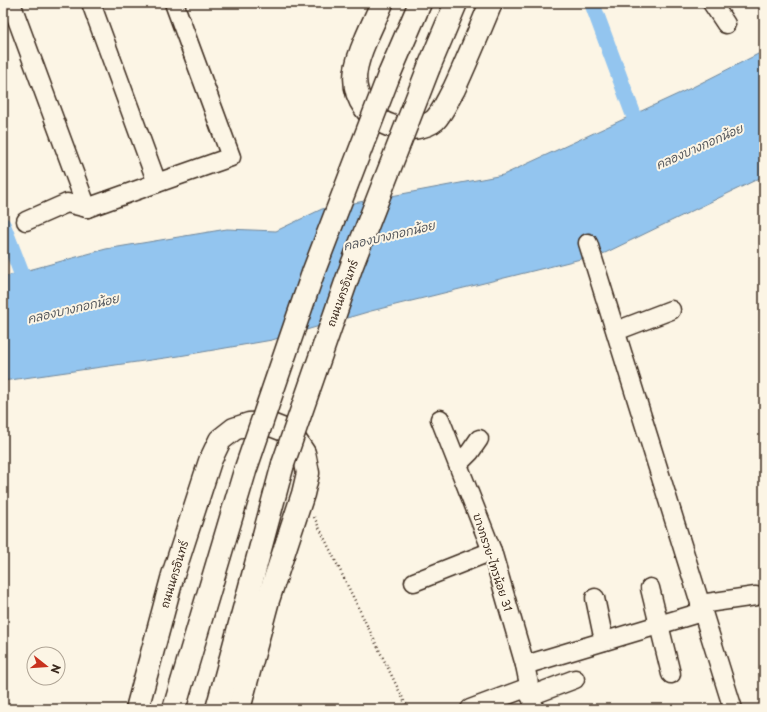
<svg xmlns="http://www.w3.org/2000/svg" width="767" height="712" viewBox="0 0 767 712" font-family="'Playpen Sans','Playpen Sans Thai',sans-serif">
<rect width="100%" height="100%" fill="#fcf5e5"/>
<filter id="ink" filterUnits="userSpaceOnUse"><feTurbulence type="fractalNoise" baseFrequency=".025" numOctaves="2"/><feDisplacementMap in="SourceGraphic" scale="8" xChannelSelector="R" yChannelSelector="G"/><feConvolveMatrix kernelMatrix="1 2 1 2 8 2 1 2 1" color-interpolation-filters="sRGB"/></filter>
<g filter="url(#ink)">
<path fill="#93c5ef" stroke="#70879b" d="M 764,51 L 764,176 L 605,253 L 371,311 L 272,340 L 179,356 L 3,381 L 3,277 L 106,249 L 227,229 L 276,231 L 322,209 L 503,175 L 691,88 Z"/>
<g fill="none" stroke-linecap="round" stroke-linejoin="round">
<g stroke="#93c5ef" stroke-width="16">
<path d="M 592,3 L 641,135"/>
<path d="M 3,225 L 29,293"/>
</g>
<defs>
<g id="minor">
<path d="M 11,3 L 87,208 L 157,183"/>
<path d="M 91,3 L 157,183 L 231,157 L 174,3"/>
<path d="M 712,3 L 726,24"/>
<path d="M 26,221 L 67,203 L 87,208"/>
<path d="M 588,243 L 733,709"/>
<path d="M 616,331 L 671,310"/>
<path d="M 440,419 L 492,551 L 525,665 L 534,709"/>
<path d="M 458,464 L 470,452 L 479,439"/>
<path d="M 414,582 L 492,551"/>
<path d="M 650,588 L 671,674"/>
<path d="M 595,598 L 604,641"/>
<path d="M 700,604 L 756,596"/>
<path d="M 525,665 L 702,612"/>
<path d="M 530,696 L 575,679"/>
<path d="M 470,709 L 529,687"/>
</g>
<g id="major">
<path d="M 382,3 C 377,15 371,27 366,39 C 356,62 348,85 365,108 C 372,118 382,123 394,127 C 405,130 426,128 435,120 C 443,112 448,99 454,89 C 467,61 479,32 491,3"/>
<path d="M 429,67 L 456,3"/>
<path d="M 389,75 L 420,3"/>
<path d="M 137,709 L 173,575 L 210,461 L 220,440 L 234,429 L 249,424 L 266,423 L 284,430 L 294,438 L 304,453 L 308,473 L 303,494 L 268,600 L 239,709"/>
<path d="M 174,709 L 245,471"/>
<path d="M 217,709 L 283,464"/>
</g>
</defs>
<use href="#minor" stroke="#3b2a1e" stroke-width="21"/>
<use href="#major" stroke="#3b2a1e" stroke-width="25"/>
<path stroke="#3b2a1e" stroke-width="2.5" stroke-dasharray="1 3" stroke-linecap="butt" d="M 314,517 L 408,709"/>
<use href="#minor" stroke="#fcf5e5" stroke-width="18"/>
<use href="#major" stroke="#fcf5e5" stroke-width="22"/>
<defs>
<g id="major-bridge">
<path d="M 283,464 L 352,265 L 429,67"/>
<path d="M 245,471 L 313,273 L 389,75"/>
</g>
</defs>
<use href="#major-bridge" stroke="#3b2a1e" stroke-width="25" stroke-linecap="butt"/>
<use href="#major-bridge" stroke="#fcf5e5" stroke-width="22"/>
</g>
</g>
<g text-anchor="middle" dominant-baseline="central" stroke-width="4" stroke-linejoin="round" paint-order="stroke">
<g font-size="11" fill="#3b2a1e" stroke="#fcf5e5">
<text transform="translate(342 293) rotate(-70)">ถนนนครอินทร์</text>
<text transform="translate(493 562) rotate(72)">บางกรวย-ไทรน้อย 31</text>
<text transform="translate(174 574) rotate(-73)">ถนนนครอินทร์</text>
</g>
<g font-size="12" font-style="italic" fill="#55585d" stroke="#fcf5e5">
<text transform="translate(699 146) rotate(-24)">คลองบางกอกน้อย</text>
<text transform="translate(389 235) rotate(-13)">คลองบางกอกน้อย</text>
<text transform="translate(73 308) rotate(-13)">คลองบางกอกน้อย</text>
</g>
</g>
<rect width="767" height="712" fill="none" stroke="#fcf5e5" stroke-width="16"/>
<rect x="8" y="8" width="751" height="696" fill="none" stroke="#3b2a1e" stroke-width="1.5" filter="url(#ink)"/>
<g transform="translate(46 666) rotate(107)"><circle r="19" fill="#fcf5e5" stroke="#afa495"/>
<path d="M0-3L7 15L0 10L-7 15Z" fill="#c8321e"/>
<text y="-6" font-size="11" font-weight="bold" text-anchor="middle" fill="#3b2a1e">N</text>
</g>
</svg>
